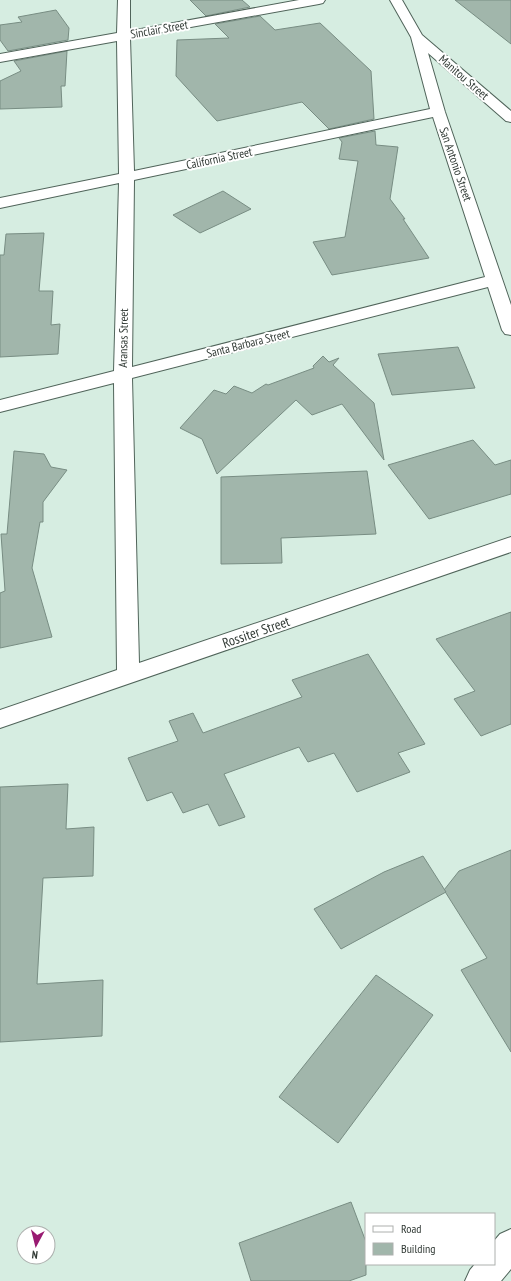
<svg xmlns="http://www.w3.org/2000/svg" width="511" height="1281" viewBox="0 0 511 1281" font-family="'PT Sans Narrow',sans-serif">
<rect width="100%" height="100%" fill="#d6ede1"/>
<g fill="#a1b6ab" stroke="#788d83">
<path d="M 190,0 L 242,0 L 250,7 L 206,16 Z"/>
<path d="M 455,0 L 511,0 L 511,44 Z"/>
<path d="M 56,10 L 69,28 L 68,40 L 8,51 L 0,40 L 0,25 L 22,22 L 18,17 Z"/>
<path d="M 260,16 L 275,30 L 320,23 L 371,71 L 374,119 L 329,129 L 302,102 L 217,121 L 176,76 L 177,40 L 229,38 L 215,24 Z"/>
<path d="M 67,51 L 65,86 L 61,86 L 62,107 L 0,109 L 0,81 L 21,71 L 14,61 Z"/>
<path d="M 375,131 L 376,145 L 398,147 L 390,199 L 405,219 L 403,219 L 429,258 L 332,275 L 313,242 L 345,237 L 358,161 L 339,159 L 342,142 L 339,138 Z"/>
<path d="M 223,191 L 251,209 L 200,233 L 173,215 Z"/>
<path d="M 44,233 L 39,291 L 53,291 L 51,325 L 60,324 L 58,354 L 0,357 L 0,255 L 4,255 L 6,234 Z"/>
<path d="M 458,347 L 475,388 L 392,395 L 378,354 Z"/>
<path d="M 323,356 L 329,362 L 339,358 L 333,365 L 374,403 L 384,460 L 342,404 L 312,415 L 296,400 L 217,474 L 202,439 L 180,428 L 214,390 L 226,394 L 234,386 L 252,393 L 266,384 L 268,385 L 314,368 L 313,366 Z"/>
<path d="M 473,440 L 495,465 L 511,460 L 511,494 L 429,519 L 388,465 Z"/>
<path d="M 14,451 L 44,454 L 51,467 L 67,470 L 43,502 L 43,522 L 40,522 L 32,568 L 52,637 L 0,648 L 0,593 L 5,591 L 1,534 L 7,534 Z"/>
<path d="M 367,471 L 376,534 L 281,538 L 282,563 L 221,564 L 221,477 Z"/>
<path d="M 511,612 L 511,724 L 481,736 L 454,699 L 475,691 L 436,639 Z"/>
<path d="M 368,654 L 425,744 L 398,753 L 410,772 L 357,792 L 334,753 L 308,762 L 299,747 L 224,774 L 245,817 L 219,826 L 208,804 L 183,813 L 172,792 L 147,801 L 128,758 L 178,741 L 169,721 L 193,713 L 203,733 L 302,697 L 292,680 Z"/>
<path d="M 68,784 L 66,829 L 94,827 L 93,876 L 43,878 L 37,984 L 103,980 L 102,1036 L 0,1042 L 0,787 Z"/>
<path d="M 511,850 L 511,1052 L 461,970 L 487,958 L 444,890 L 459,871 Z"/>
<path d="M 423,856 L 446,892 L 341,949 L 314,909 L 384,872 Z"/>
<path d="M 376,975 L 433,1015 L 338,1143 L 279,1097 Z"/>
<path d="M 351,1202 L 366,1242 L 366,1275 L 349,1281 L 251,1281 L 239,1243 Z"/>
</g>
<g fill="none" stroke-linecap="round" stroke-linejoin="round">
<defs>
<g id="street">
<path d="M 118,0 L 130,0 L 130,31 L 299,0 L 325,0 L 323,3 L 319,4 L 130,38 L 134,171 L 430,109 L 411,37 L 390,0 L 402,0 L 422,35 L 511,111 L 511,122 L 506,121 L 428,53 L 445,112 L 511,305 L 511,335 L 505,334 L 502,330 L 488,287 L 132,378 L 139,663 L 511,537 L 511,552 L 0,728 L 0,710 L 117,670 L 114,383 L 0,412 L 0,400 L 114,371 L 119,183 L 0,208 L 0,198 L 119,174 L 117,41 L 0,62 L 0,54 L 117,33 ZM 433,117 L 485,277 L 132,367 L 134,180 Z"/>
<path d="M 511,1229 L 511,1269 L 501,1281 L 465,1281 L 470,1270 L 475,1264 L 494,1264 L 494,1241 L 500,1234 Z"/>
</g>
</defs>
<use href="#street" stroke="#50645a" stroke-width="2"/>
<use href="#street" fill="#fff" fill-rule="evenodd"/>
</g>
<g text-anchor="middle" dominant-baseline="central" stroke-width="4" stroke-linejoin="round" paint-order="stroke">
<g font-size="12" fill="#313a35" stroke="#fff">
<text transform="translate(159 29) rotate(-10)">Sinclair Street</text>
<text transform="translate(464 77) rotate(41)">Manitou Street</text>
<text transform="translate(219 158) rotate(-12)">California Street</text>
<text transform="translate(456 164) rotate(71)">San Antonio Street</text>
<text transform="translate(123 338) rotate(-89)">Aransas Street</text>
<text transform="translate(248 343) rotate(-14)">Santa Barbara Street</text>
</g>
<g font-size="14" fill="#313a35" stroke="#fff">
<text transform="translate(256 632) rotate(-19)">Rossiter Street</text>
</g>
</g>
<rect x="365" y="1213" width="130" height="52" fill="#ffffff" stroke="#adb0ae"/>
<rect x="373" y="1226" width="20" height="6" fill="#ffffff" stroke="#adb0ae"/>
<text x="401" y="1233" font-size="12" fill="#313a35">Road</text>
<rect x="373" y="1243" width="20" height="12" fill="#a1b6ab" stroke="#adb0ae"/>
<text x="401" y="1253" font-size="12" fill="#313a35">Building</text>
<g transform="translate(36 1245) rotate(187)"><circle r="19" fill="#ffffff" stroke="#adb0ae"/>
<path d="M0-3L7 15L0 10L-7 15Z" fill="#991b72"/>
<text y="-6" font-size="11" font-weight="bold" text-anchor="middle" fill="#313a35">N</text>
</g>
</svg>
